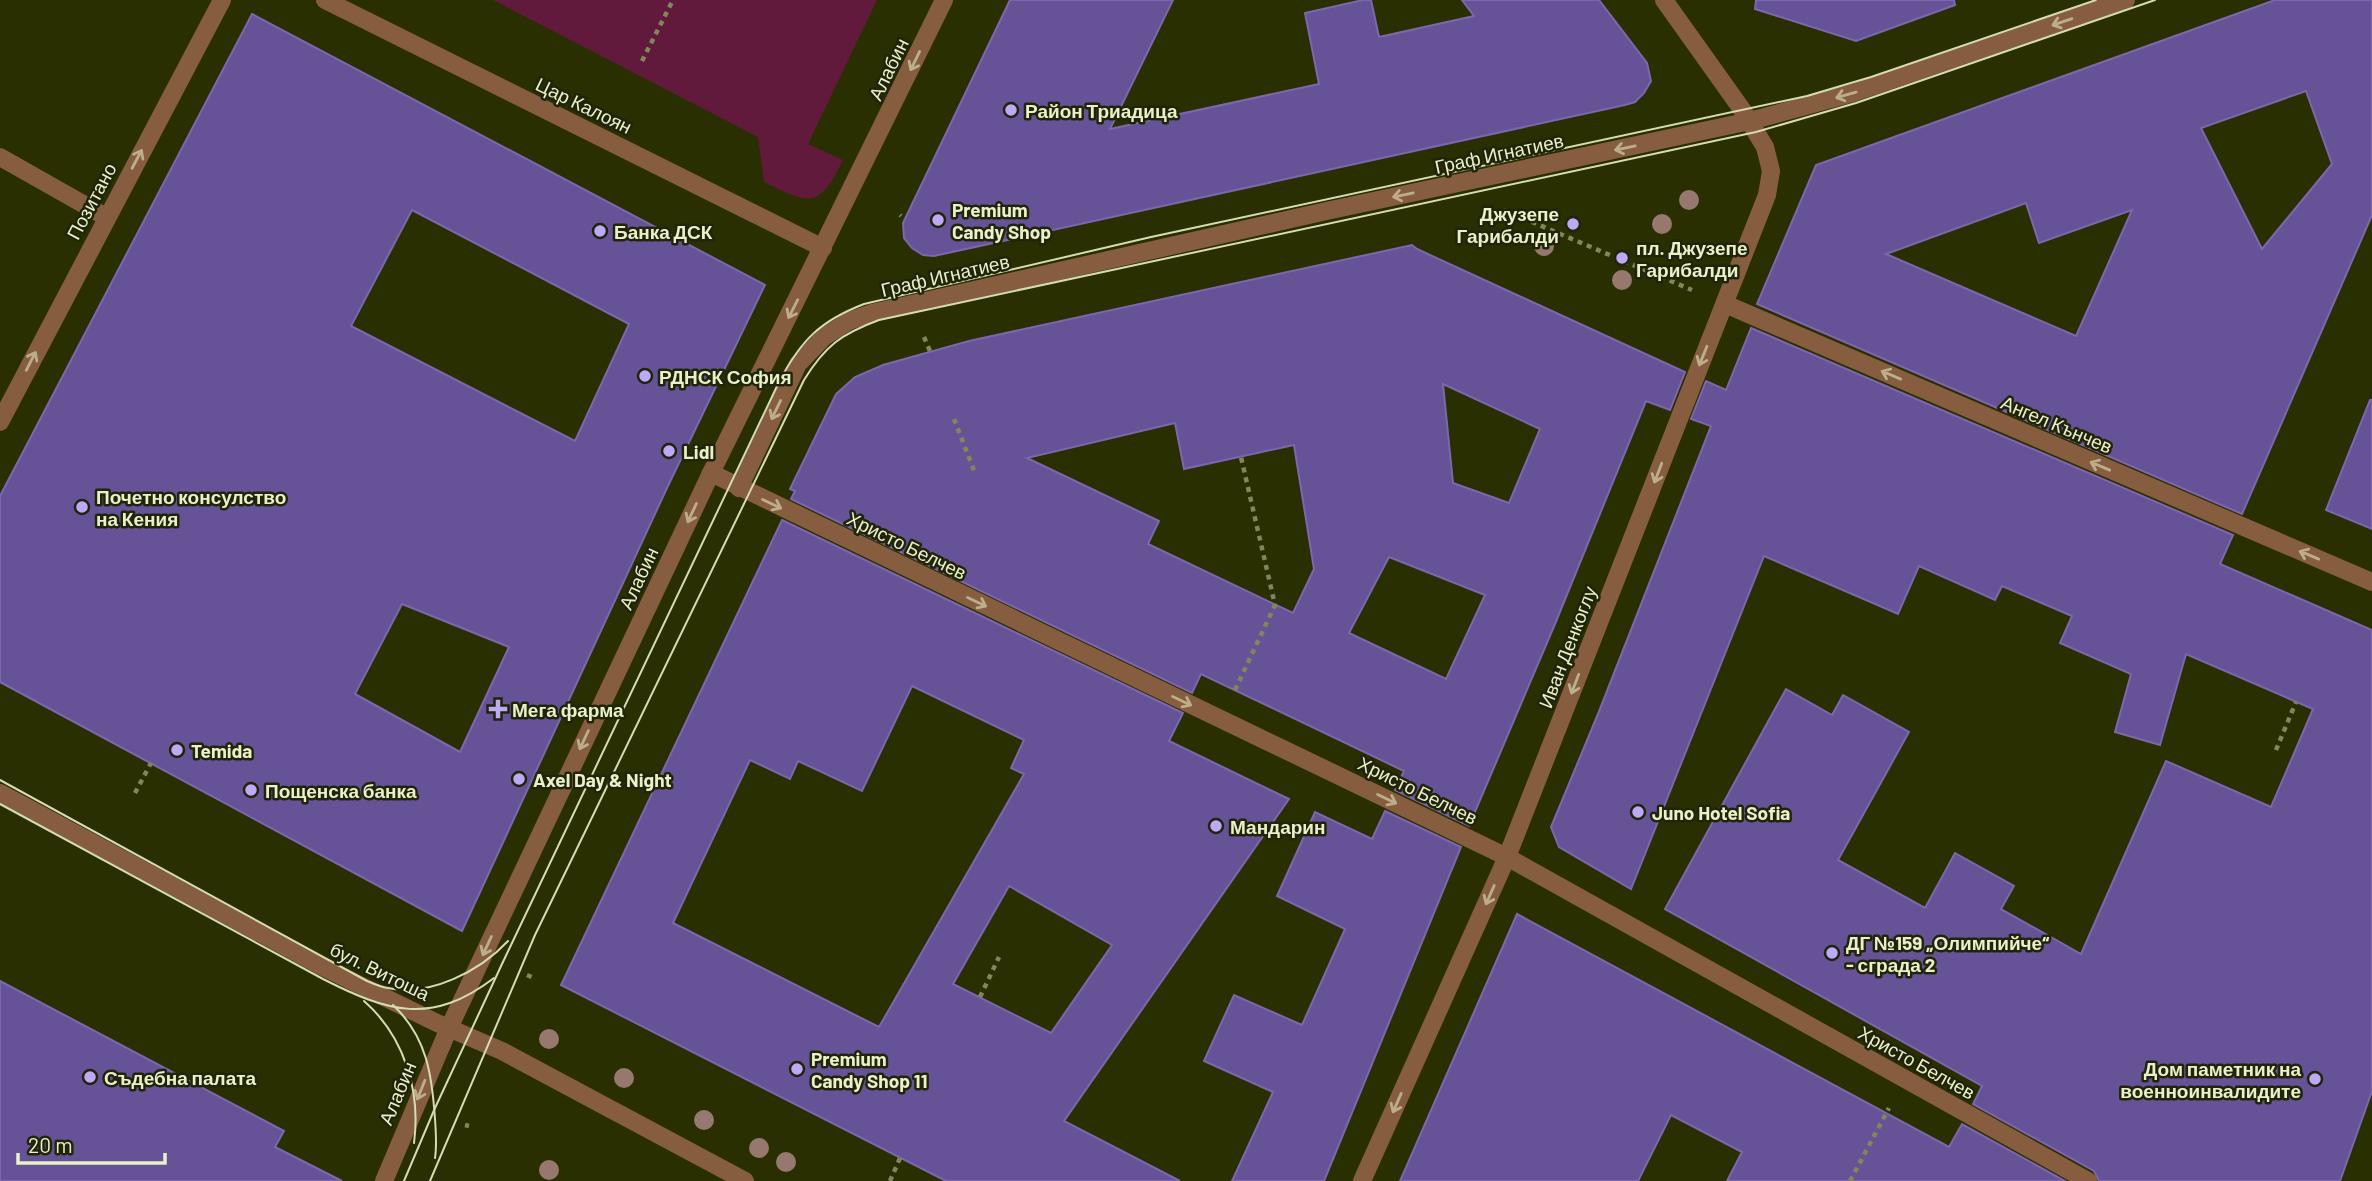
<svg xmlns="http://www.w3.org/2000/svg" width="2372" height="1181" viewBox="0 0 2372 1181" font-family="Barlow,sans-serif">
<rect width="100%" height="100%" fill="#2a2f01"/>
<path fill="#611a3b" d="M 493,0 L 877,0 L 808,144 L 843,160 C 819,209 810,205 764,182 L 758,137 Z"/>
<g fill="#665296" stroke="#7c67ae" stroke-width="2" fill-rule="evenodd">
<path d="M 1010,0 L 1173,0 L 1110,129 L 1319,84 L 1305,13 L 1363,0 L 1371,0 L 1379,37 L 1474,16 L 1462,0 L 1599,0 L 1647,63 L 1651,81 L 1644,93 L 1635,102 L 1625,105 L 934,256 L 923,255 L 912,248 L 904,238 L 903,223 Z"/>
<path d="M 1756,0 L 1954,0 L 1955,5 L 1856,41 L 1755,9 Z"/>
<path d="M 2275,0 L 2372,0 L 2372,215 L 2242,514 L 1757,304 L 1816,165 ZM 2306,91 L 2332,164 L 2262,249 L 2201,128 ZM 2026,203 L 2039,243 L 2132,210 L 2076,336 L 1886,254 Z"/>
<path d="M 252,14 L 765,285 L 667,488 L 462,931 L 0,682 L 0,496 ZM 412,210 L 629,324 L 575,441 L 351,326 ZM 402,604 L 509,647 L 460,752 L 355,694 Z"/>
<path d="M 1412,245 L 1417,249 L 1685,372 L 1670,410 L 1646,401 L 1555,624 L 1469,826 L 1395,790 L 1404,771 L 1201,674 L 1192,693 L 791,499 L 795,491 L 790,489 L 836,394 L 855,377 L 883,365 L 969,341 ZM 1443,384 L 1540,429 L 1509,503 L 1453,483 ZM 1175,423 L 1184,469 L 1294,445 L 1314,569 L 1293,613 L 1148,544 L 1159,521 L 1027,458 ZM 1389,557 L 1485,595 L 1446,679 L 1349,633 Z"/>
<path d="M 1751,328 L 2233,535 L 2220,564 L 2372,630 L 2372,1091 L 2340,1181 L 2099,1181 L 2094,1171 L 1973,1104 L 1982,1086 L 1665,909 L 1786,689 L 1832,715 L 1843,695 L 1909,732 L 1838,860 L 1925,908 L 1955,853 L 2014,886 L 2001,909 L 2081,954 L 2166,761 L 2271,807 L 2313,709 L 2186,654 L 2160,745 L 2115,732 L 2131,674 L 2060,643 L 2072,616 L 2002,586 L 1995,600 L 1919,566 L 1898,614 L 1764,556 L 1631,889 L 1559,847 L 1551,827 L 1598,714 L 1711,426 L 1691,419 L 1706,381 L 1726,390 Z"/>
<path d="M 2370,400 L 2372,400 L 2372,529 L 2326,510 Z"/>
<path d="M 782,520 L 1183,713 L 1169,741 L 1289,799 L 1064,1121 L 1180,1181 L 946,1181 L 561,985 ZM 912,686 L 1024,740 L 1011,768 L 1024,774 L 879,1027 L 673,923 L 750,760 L 790,779 L 798,761 L 862,791 ZM 1009,886 L 1112,945 L 1051,1033 L 953,984 Z"/>
<path d="M 1385,811 L 1461,847 L 1324,1181 L 1232,1181 L 1273,1092 L 1204,1061 L 1234,995 L 1302,1025 L 1345,929 L 1277,896 L 1315,812 L 1372,839 Z"/>
<path d="M 1517,914 L 1949,1147 L 1962,1124 L 2065,1181 L 1727,1181 L 1742,1152 L 1671,1115 L 1638,1181 L 1400,1181 Z"/>
<path d="M 0,981 L 284,1131 L 275,1147 L 342,1181 L 0,1181 Z"/>
</g>
<g fill="none" stroke-linecap="round" stroke-linejoin="round">
<g stroke="#81875b" stroke-width="4.5" stroke-dasharray="5 5" stroke-linecap="butt">
<path d="M 642,61 L 673,0"/>
<path d="M 1504,210 L 1692,290"/>
<path d="M 900,215 L 901,216"/>
<path d="M 924,337 L 930,351"/>
<path d="M 954,419 L 975,473"/>
<path d="M 1235,690 L 1275,605 L 1241,457"/>
<path d="M 2276,750 L 2296,702"/>
<path d="M 135,793 L 151,763"/>
<path d="M 527,975 L 536,979"/>
<path d="M 980,997 L 999,957"/>
<path d="M 465,1125 L 469,1126"/>
<path d="M 890,1181 L 900,1158"/>
<path d="M 1850,1181 L 1889,1108"/>
</g>
<g stroke="#875d3f" stroke-width="18">
<path d="M 0,157 L 106,217"/>
<path d="M 739,488 L 798,364 L 824,337 L 849,321 L 872,313"/>
</g>
<g stroke="#875d3f" stroke-width="18">
<path d="M 325,0 L 823,248"/>
<path d="M 1725,304 L 2372,582"/>
<path d="M 872,313 L 1331,210 L 1750,121 L 1853,93 L 2126,0"/>
<path d="M 0,422 L 222,0"/>
<path d="M 711,473 L 1507,857 L 2088,1181"/>
<path d="M 0,793 L 321,966 L 437,1023 L 502,1051 L 745,1181"/>
<path d="M 384,1181 L 449,1028 L 711,473 L 944,0"/>
<path d="M 1362,1181 L 1507,857 L 1767,195 L 1771,171 L 1765,147 L 1743,111 L 1664,0"/>
</g>
<g stroke="#d5dcb3" stroke-width="2">
<path d="M 0,780 L 367,981 C 374,984 381,987 388,988 C 430,997 480,971 508,941"/>
<path d="M 0,804 L 323,979 C 388,1012 431,1026 494,978"/>
<path d="M 364,1001 C 404,1036 421,1091 414,1143"/>
<path d="M 393,1005 C 427,1037 432,1075 435,1119 C 436,1132 437,1145 435,1158"/>
<path d="M 404,1181 L 435,1108 L 502,964 L 779,382 C 801,340 820,321 864,304 L 1151,237 L 1807,96 L 1871,77 L 2096,0"/>
<path d="M 430,1181 L 535,935 L 804,380 C 825,346 841,334 879,320 L 1756,132 L 1856,103 L 2155,0"/>
</g>
</g>
<g fill="#96786e">
<circle cx="1689" cy="200" r="10"/>
<circle cx="1662" cy="224" r="10"/>
<circle cx="1544" cy="246" r="10"/>
<circle cx="1622" cy="280" r="10"/>
<circle cx="549" cy="1039" r="10"/>
<circle cx="624" cy="1078" r="10"/>
<circle cx="704" cy="1120" r="10"/>
<circle cx="759" cy="1148" r="10"/>
<circle cx="786" cy="1162" r="10"/>
<circle cx="549" cy="1170" r="10"/>
</g>
<defs><path id="oneway-shaft" d="M-6 0H5M1.5-3L5.5 0L1.5 3" fill="none" stroke-width="1.6" stroke-linecap="round" stroke-linejoin="round" transform="scale(1.75)"/></defs>
<g stroke="#bdae8a">
<use href="#oneway-shaft" transform="translate(2062 22) rotate(161)"/>
<use href="#oneway-shaft" transform="translate(915 61) rotate(116)"/>
<use href="#oneway-shaft" transform="translate(1846 95) rotate(164)"/>
<use href="#oneway-shaft" transform="translate(1625 148) rotate(168)"/>
<use href="#oneway-shaft" transform="translate(137 159) rotate(-62)"/>
<use href="#oneway-shaft" transform="translate(1403 195) rotate(168)"/>
<use href="#oneway-shaft" transform="translate(793 309) rotate(117)"/>
<use href="#oneway-shaft" transform="translate(1703 356) rotate(112)"/>
<use href="#oneway-shaft" transform="translate(31 361) rotate(-63)"/>
<use href="#oneway-shaft" transform="translate(1891 375) rotate(-157)"/>
<use href="#oneway-shaft" transform="translate(776 410) rotate(116)"/>
<use href="#oneway-shaft" transform="translate(2100 466) rotate(-157)"/>
<use href="#oneway-shaft" transform="translate(1658 473) rotate(111)"/>
<use href="#oneway-shaft" transform="translate(772 504) rotate(26)"/>
<use href="#oneway-shaft" transform="translate(692 513) rotate(115)"/>
<use href="#oneway-shaft" transform="translate(2309 555) rotate(-157)"/>
<use href="#oneway-shaft" transform="translate(977 602) rotate(26)"/>
<use href="#oneway-shaft" transform="translate(1575 684) rotate(111)"/>
<use href="#oneway-shaft" transform="translate(1182 701) rotate(26)"/>
<use href="#oneway-shaft" transform="translate(584 740) rotate(115)"/>
<use href="#oneway-shaft" transform="translate(1387 799) rotate(26)"/>
<use href="#oneway-shaft" transform="translate(1490 895) rotate(114)"/>
<use href="#oneway-shaft" transform="translate(487 946) rotate(115)"/>
<use href="#oneway-shaft" transform="translate(421 1090) rotate(112)"/>
<use href="#oneway-shaft" transform="translate(1397 1103) rotate(114)"/>
</g>
<g fill="#bda9f5" stroke="#20240a" stroke-width="2.5">
<circle cx="1011" cy="110" r="7"/>
<circle cx="938" cy="220" r="7"/>
<circle cx="1573" cy="224" r="7"/>
<circle cx="600" cy="231" r="7"/>
<circle cx="1622" cy="258" r="7"/>
<circle cx="645" cy="376" r="7"/>
<circle cx="669" cy="451" r="7"/>
<circle cx="82" cy="507" r="7"/>
<path d="M494.5 698.5h7v7h7v7h-7v7h-7v-7h-7v-7h7z"/>
<circle cx="177" cy="750" r="7"/>
<circle cx="519" cy="779" r="7"/>
<circle cx="251" cy="790" r="7"/>
<circle cx="1638" cy="812" r="7"/>
<circle cx="1216" cy="826" r="7"/>
<circle cx="1832" cy="953" r="7"/>
<circle cx="797" cy="1069" r="7"/>
<circle cx="90" cy="1077" r="7"/>
<circle cx="2315" cy="1079" r="7"/>
</g>
<g text-anchor="middle" dominant-baseline="central" stroke-width="5" stroke-linejoin="round" paint-order="stroke">
<g font-size="19" fill="#eaf1c8" stroke="#20240a">
<text transform="translate(888 69) rotate(-64)">Алабин</text>
<text transform="translate(584 105) rotate(26)">Цар Калоян</text>
<text transform="translate(1499 153) rotate(-12)">Граф Игнатиев</text>
<text transform="translate(91 201) rotate(-62)">Позитано</text>
<text transform="translate(945 275) rotate(-13)">Граф Игнатиев</text>
<text transform="translate(2057 424) rotate(23)">Ангел Кънчев</text>
<text transform="translate(907 545) rotate(26)">Христо Белчев</text>
<text transform="translate(638 578) rotate(-65)">Алабин</text>
<text transform="translate(1567 647) rotate(-69)">Иван Денкоглу</text>
<text transform="translate(1418 790) rotate(26)">Христо Белчев</text>
<text transform="translate(380 971) rotate(26)">бул. Витоша</text>
<text transform="translate(1917 1062) rotate(29)">Христо Белчев</text>
<text transform="translate(397 1093) rotate(-67)">Алабин</text>
</g>
<g font-size="19" font-weight="bold" fill="#eaf1c8" stroke="#20240a" text-anchor="start">
<text x="1025" y="110">Район Триадица</text>
<text x="952" y="209">Premium<tspan x="952" dy="22">Candy Shop</tspan></text>
<text x="1559" y="213" text-anchor="end">Джузепе<tspan x="1559" dy="22">Гарибалди</tspan></text>
<text x="614" y="231">Банка ДСК</text>
<text x="1636" y="247">пл. Джузепе<tspan x="1636" dy="22">Гарибалди</tspan></text>
<text x="659" y="376">РДНСК София</text>
<text x="683" y="451">Lidl</text>
<text x="96" y="496">Почетно консулство<tspan x="96" dy="22">на Кения</tspan></text>
<text x="512" y="709">Мега фарма</text>
<text x="191" y="750">Temida</text>
<text x="533" y="779">Axel Day &amp; Night</text>
<text x="265" y="790">Пощенска банка</text>
<text x="1652" y="812">Juno Hotel Sofia</text>
<text x="1230" y="826">Мандарин</text>
<text x="1846" y="942">ДГ №159 „Олимпийче“<tspan x="1846" dy="22">- сграда 2</tspan></text>
<text x="811" y="1058">Premium<tspan x="811" dy="22">Candy Shop 11</tspan></text>
<text x="2301" y="1068" text-anchor="end">Дом паметник на<tspan x="2301" dy="22">военноинвалидите</tspan></text>
<text x="104" y="1077">Съдебна палата</text>
</g>
</g>
<path d="M18 1153v10h147v-10" fill="none" stroke="#eaf1c8" stroke-width="3.5"/>
<text x="28" y="1153" font-size="21" fill="#eaf1c8" stroke="#20240a" stroke-width="5" paint-order="stroke">20 m</text>
</svg>
